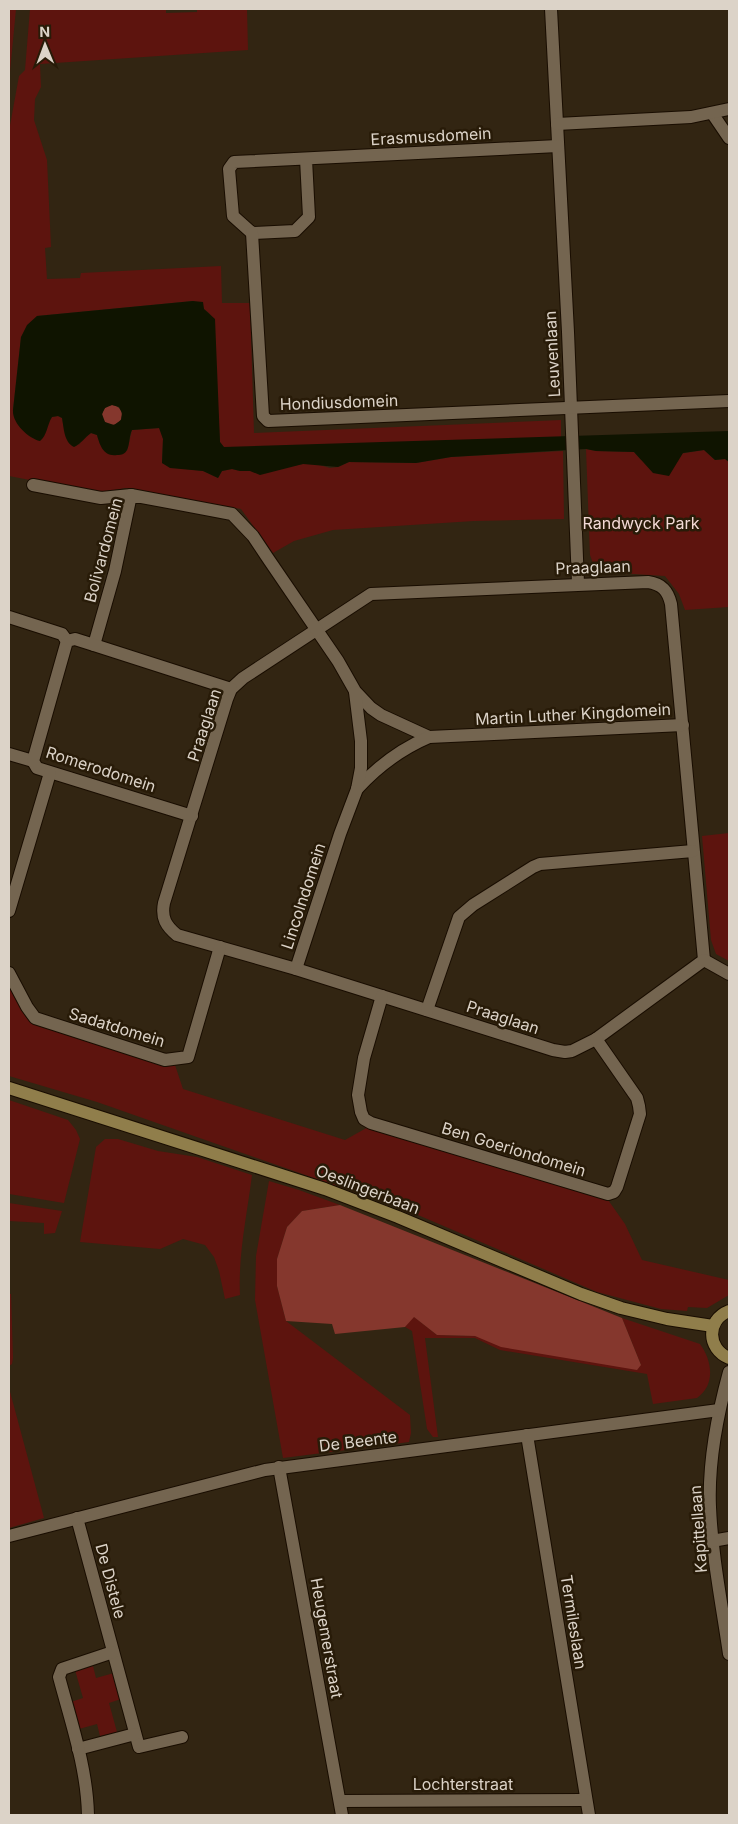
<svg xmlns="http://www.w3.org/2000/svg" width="738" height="1824" viewBox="0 0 738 1824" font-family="Inter,sans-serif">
<rect width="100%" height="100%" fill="#322512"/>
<g fill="#5d140e" fill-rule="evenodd">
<path d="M 9,9 L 16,9 L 9,82 Z"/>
<path d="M 30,9 L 166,9 L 166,13 L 197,12 L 197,9 L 247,9 L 248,50 L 40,64 L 41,87 L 35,99 L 34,120 L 47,160 L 51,247 L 45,248 L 47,279 L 80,278 L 81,273 L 221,266 L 222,303 L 250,303 L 254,433 L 561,420 L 561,437 L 251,447 L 292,466 L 303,464 L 316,464 L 330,468 L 338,467 L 349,462 L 416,463 L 451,457 L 563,451 L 564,519 L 474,521 L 333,530 L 294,541 L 273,553 L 241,509 L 125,488 L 98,493 L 9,476 L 9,131 L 19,76 L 25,70 ZM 193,301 L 209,313 L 212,317 L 220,442 L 240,471 L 232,469 L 222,471 L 218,478 L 203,471 L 170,467 L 162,463 L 163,439 L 160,428 L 132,430 L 127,451 L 100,444 L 97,435 L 91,433 L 83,438 L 79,445 L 63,423 L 62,418 L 58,416 L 52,417 L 48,423 L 13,410 L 21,337 L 37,316 Z"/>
<path d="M 586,449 L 596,451 L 634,452 L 641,460 L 704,450 L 715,460 L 725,459 L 729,462 L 729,607 L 685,610 L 679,594 L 665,576 L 603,572 L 594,566 L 590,555 Z"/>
<path d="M 729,833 L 729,961 L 716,954 L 711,940 L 702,836 Z"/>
<path d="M 9,984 L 31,1022 L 175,1065 L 183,1089 L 345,1140 L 370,1126 L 606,1197 L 625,1224 L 642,1260 L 729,1280 L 729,1295 L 707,1308 L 688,1307 L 687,1311 L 661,1309 L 597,1292 L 411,1212 L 97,1102 L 9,1076 Z"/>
<path d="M 9,1100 L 68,1120 L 76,1130 L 80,1139 L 64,1203 L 9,1194 Z"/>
<path d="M 105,1139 L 118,1139 L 158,1151 L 197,1157 L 252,1175 C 247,1215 238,1255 240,1295 L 225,1299 L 219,1271 L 214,1257 L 205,1245 L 183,1239 L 160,1249 L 80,1242 L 96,1147 Z"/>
<path d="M 269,1181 L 299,1190 L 340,1205 L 302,1211 L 287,1227 L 277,1259 L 277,1286 L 286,1321 L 410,1415 L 411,1433 L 409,1442 L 283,1458 L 255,1300 L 256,1256 Z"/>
<path d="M 9,1203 L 62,1211 L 55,1233 L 44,1234 L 44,1223 L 9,1221 Z"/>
<path d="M 9,1294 L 11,1294 L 13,1358 L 12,1364 L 9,1366 Z"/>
<path d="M 413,1316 L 437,1335 L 475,1336 L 641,1365 L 622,1318 L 700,1344 C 712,1360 716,1385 697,1398 L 653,1404 L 647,1374 L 500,1350 L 475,1338 L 425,1338 L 438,1437 L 433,1437 L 427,1429 L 412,1331 L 405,1327 Z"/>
<path d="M 9,1388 L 44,1518 L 9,1528 Z"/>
<path d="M 93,1666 L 96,1678 L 114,1673 L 121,1699 L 109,1703 L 117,1732 L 100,1736 L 97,1724 L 79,1729 L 71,1702 L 83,1698 L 75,1670 Z"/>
</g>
<g fill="#85372d">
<circle cx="112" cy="415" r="10"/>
<path d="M 340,1205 L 622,1318 L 641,1365 L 637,1370 L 501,1347 L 475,1336 L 437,1335 L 414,1317 L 405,1327 L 335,1334 L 332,1324 L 286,1321 L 277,1286 L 277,1259 L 287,1227 L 302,1211 Z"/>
</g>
<path fill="#0f1400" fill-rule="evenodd" d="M 193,301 L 203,302 L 204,309 L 215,319 L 220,442 L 224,447 L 729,431 L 729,462 L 725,459 L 715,460 L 704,450 L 683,453 L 669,476 L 653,473 L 634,452 L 596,451 L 586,449 L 451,457 L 416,463 L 349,462 L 338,467 L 303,464 L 260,475 L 250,471 L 240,471 L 232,469 L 222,471 L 218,478 L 203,471 L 170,468 L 162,463 L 163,439 L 159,428 L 132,430 C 129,436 130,443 127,450 C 125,454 122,455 117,455 C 104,457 100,446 97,435 L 91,433 C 85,437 81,444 74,447 C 64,442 64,429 62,418 L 58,416 L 52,417 C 47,425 47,436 40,441 C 28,438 12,423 13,410 L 21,337 L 27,325 L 37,316 ZM 112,405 L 119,407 L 122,413 L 121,420 L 114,425 L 105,422 L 102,414 L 105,408 Z"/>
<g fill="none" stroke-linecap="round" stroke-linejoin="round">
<defs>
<g id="minor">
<path d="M 551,9 L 568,332 L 578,583"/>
<path d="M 712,113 L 729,138"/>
<path d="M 557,124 L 691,117 L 729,109"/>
<path d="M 306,159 L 309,217 L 295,231 L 252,233 L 233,216 L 229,169 L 234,162 L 558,146"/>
<path d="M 252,233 L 263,416 L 268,421 L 729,401"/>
<path d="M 33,485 L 101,498 L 131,495"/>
<path d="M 648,582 C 662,584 668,591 671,604 L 704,960 L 596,1039 L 572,1051 L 565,1052 L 553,1050 L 296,969 L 177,935 C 166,926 161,918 164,903 L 227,699 L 231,689 L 243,678 L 371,594 Z"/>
<path d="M 9,617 L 62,634 L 67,641"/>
<path d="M 94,645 L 115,571 L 131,495 L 232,514 L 253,536 L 267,557 L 338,661 L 355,691 L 371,708 L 381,715 L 429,737"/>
<path d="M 9,754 L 33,761"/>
<path d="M 357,789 C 378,766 401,749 429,737 L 683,725"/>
<path d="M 192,816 L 37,768 L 33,761 L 67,641 L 75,639 L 94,645 L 231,689"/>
<path d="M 9,911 L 50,773"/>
<path d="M 704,960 L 729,974"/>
<path d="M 296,969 L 340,834 L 357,789 L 361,768 L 361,741 L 355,692"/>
<path d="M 9,973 L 27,1007 L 35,1018 L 165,1060 L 188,1057 L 220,947"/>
<path d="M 382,996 L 364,1058 L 358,1095 L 361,1112 L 364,1119 L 371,1123 L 608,1194 L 614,1192 L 617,1187 L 640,1114 L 639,1106 L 637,1098 L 596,1039"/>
<path d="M 427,1010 L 459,917 L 473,905 L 533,867 L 540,864 L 693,851"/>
<path d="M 729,1372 C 717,1416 708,1461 710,1507 C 712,1556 722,1605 729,1654"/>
<path d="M 527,1435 L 589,1815"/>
<path d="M 279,1467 L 342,1815"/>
<path d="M 77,1518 L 139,1747 L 182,1737"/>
<path d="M 9,1536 L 265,1470 L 719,1410"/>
<path d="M 712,1541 L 729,1538"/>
<path d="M 78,1749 L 135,1734"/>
<path d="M 340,1801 L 586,1800"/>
<path d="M 88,1815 C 87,1768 71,1722 59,1677 L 62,1669 L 113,1652"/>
</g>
<g id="secondary">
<path d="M 9,1088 L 325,1189 L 398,1217 L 581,1294 L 621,1308 L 667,1319 L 713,1326"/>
<path d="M 729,1311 C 706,1320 707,1349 729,1358"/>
</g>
</defs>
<use href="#minor" stroke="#190d00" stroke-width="14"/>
<use href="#secondary" stroke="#190d00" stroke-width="14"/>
<use href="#minor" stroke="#746550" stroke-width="12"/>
<use href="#secondary" stroke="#907e4b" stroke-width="12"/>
</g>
<g text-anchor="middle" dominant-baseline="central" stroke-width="5" stroke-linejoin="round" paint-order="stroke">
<g font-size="16" fill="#dcd3c8" stroke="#281b08">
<text transform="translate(431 136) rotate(-3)">Erasmusdomein</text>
<text transform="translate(552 354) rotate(-93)">Leuvenlaan</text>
<text transform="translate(339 402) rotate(-2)">Hondiusdomein</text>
<text transform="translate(103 550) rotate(-75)">Bolivardomein</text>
<text transform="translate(593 567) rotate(-2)">Praaglaan</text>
<text transform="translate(573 714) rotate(-3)">Martin Luther Kingdomein</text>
<text transform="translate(204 725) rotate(-72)">Praaglaan</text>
<text transform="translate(101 769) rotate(18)">Romerodomein</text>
<text transform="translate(303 896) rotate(-72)">Lincolndomein</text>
<text transform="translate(503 1017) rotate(18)">Praaglaan</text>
<text transform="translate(117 1027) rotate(17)">Sadatdomein</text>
<text transform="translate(514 1149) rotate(17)">Ben Goeriondomein</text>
<text transform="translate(368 1189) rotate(21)">Oeslingerbaan</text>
<text transform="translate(358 1441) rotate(-7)">De Beente</text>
<text transform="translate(698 1529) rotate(-94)">Kapittellaan</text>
<text transform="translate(111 1581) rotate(75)">De Distele</text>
<text transform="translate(574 1622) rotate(81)">Termileslaan</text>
<text transform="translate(327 1638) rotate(80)">Heugemerstraat</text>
<text x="463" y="1784">Lochterstraat</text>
</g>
<g font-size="16" fill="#f3dad6" stroke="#281b08">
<text x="641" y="523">Randwyck Park</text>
</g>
</g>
<rect width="738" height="1824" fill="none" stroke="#dcd3c8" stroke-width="20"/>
<g transform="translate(45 45) rotate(359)" stroke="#281b08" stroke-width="4" paint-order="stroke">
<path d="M0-4L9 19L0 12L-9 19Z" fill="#dcd3c8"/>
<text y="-8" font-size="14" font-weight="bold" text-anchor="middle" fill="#dcd3c8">N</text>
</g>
</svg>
